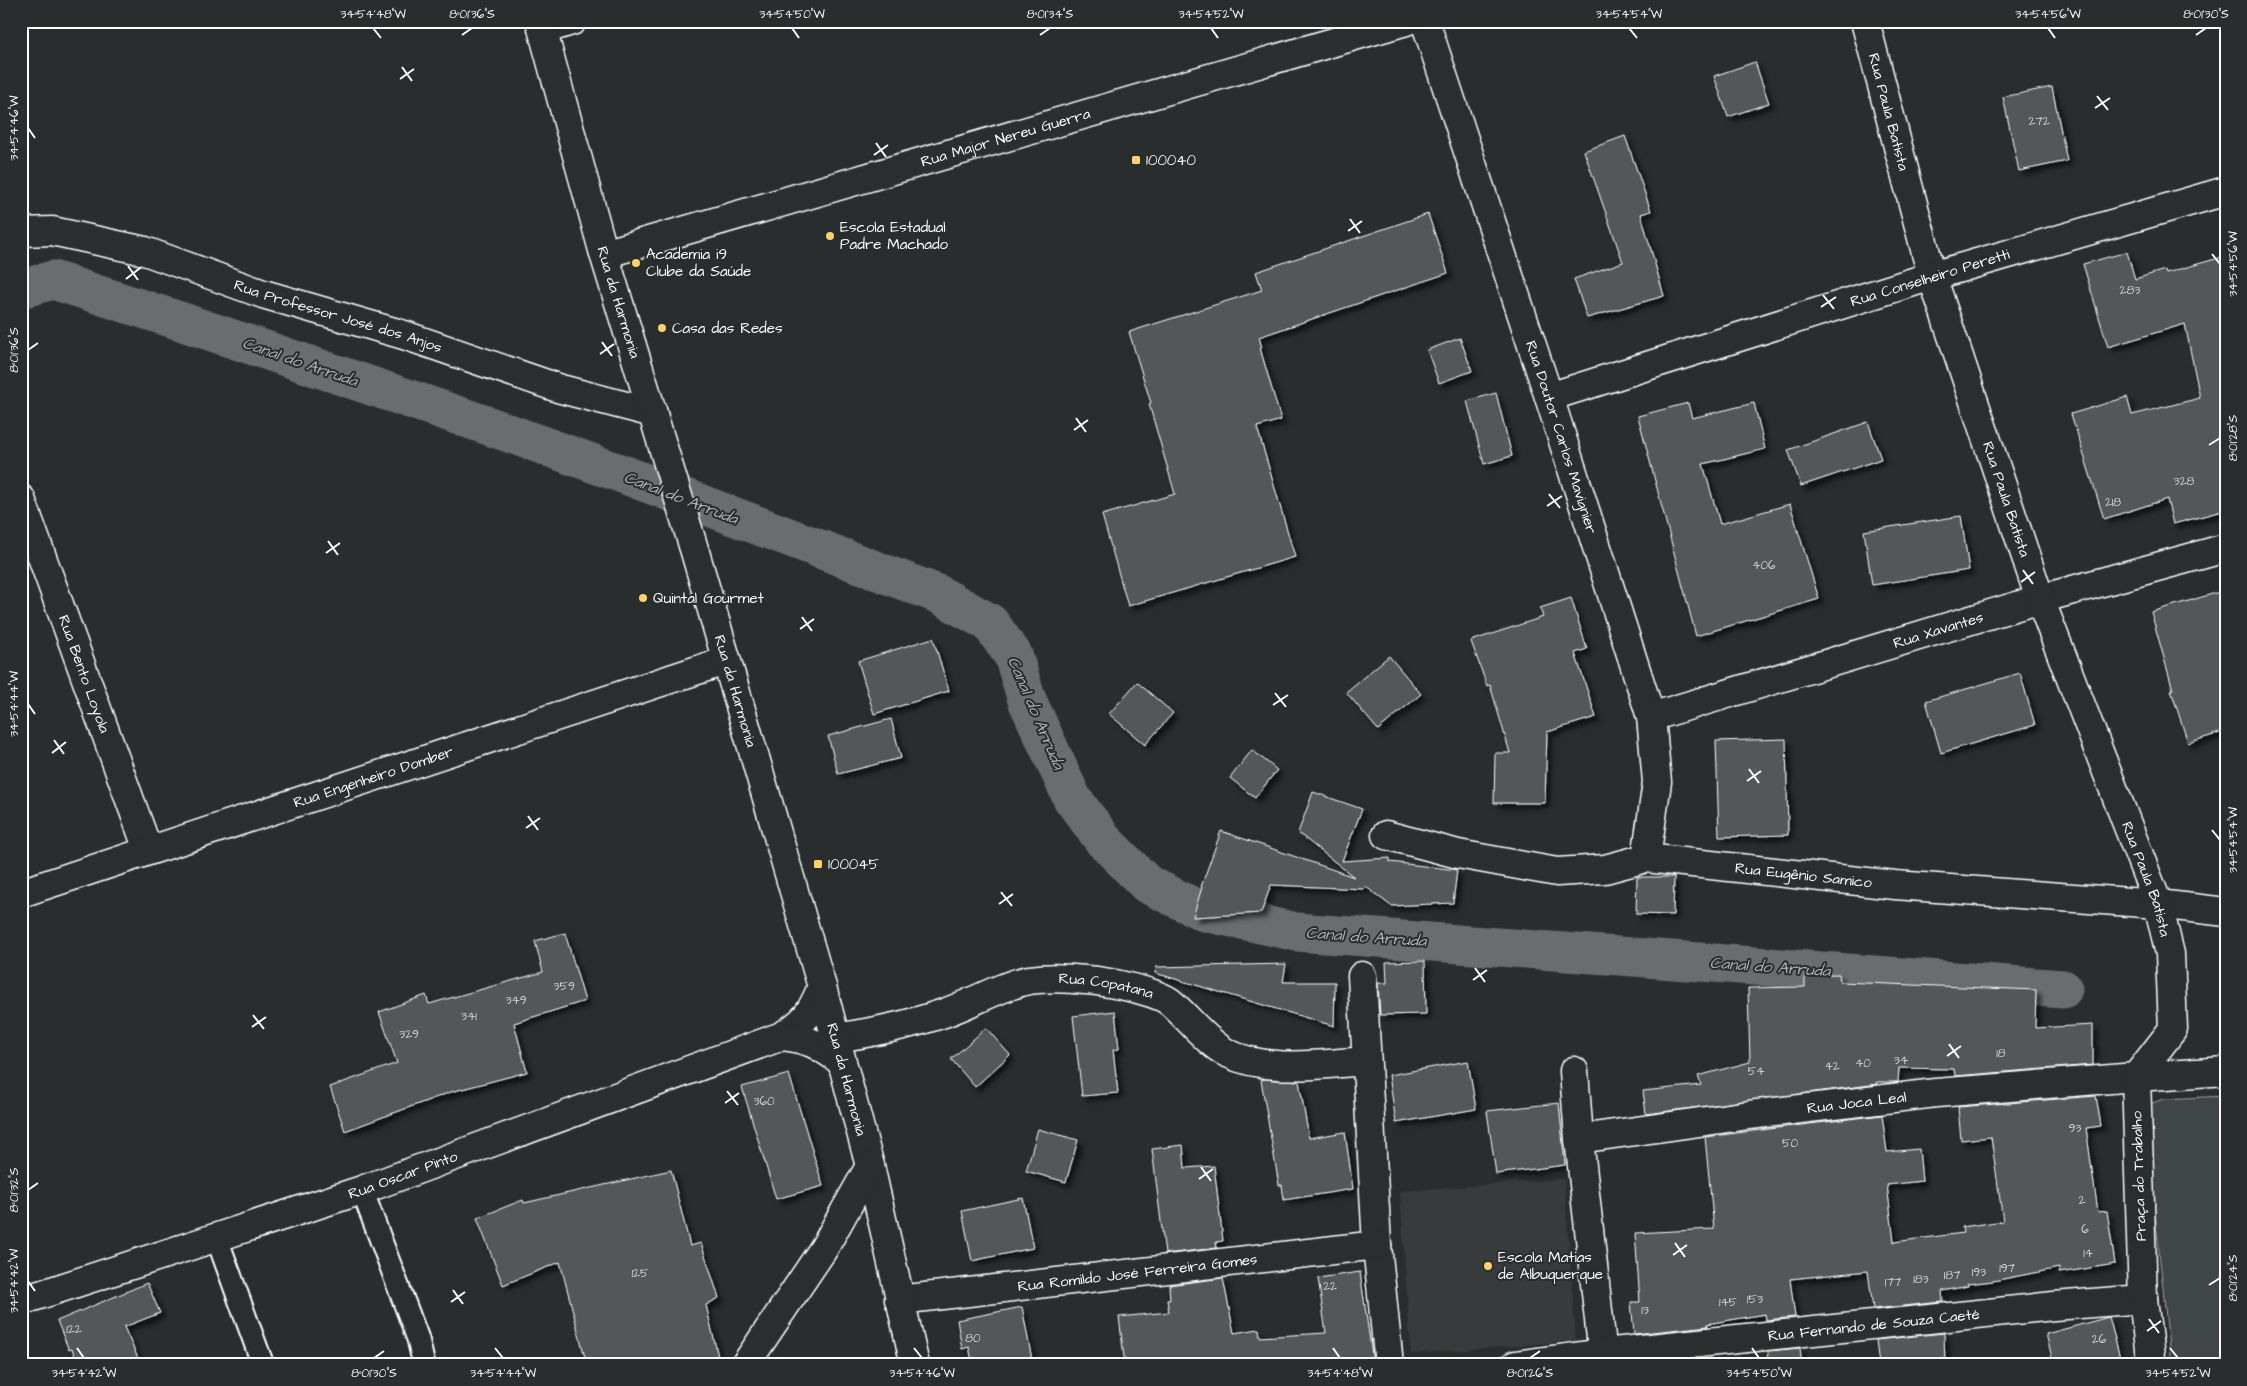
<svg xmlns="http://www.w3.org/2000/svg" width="2247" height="1386" viewBox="0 0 2247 1386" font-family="'Architects Daughter',sans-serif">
<defs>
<filter id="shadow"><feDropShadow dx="4.5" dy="4.5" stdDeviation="2.5" flood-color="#0009"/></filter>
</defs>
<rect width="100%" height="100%" fill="#2a2d2e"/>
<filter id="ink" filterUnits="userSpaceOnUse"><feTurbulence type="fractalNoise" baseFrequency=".02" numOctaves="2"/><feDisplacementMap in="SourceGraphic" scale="10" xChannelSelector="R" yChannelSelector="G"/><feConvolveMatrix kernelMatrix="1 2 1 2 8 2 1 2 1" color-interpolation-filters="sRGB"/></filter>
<g filter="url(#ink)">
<path fill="#373a3b" d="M 1564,1179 L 1576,1341 L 1411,1354 L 1400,1191 Z"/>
<path fill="#414445" stroke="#a0a2a2" d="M 2226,1096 L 2226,1365 L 2171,1365 L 2145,1117 L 2150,1104 L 2163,1099 Z"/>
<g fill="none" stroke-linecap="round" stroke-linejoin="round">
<path stroke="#6a6c6d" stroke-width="39" d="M 21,289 L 53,280 L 180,321 L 492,427 L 628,476 L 938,594 L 990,623 L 1013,655 L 1027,700 L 1072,798 L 1104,841 L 1147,884 L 1204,912 L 1297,932 L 2063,989"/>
</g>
<g fill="#555758" stroke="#fff" filter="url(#shadow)">
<path d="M 1755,62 L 1769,103 L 1728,117 L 1714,76 Z"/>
<path d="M 2052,87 L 2067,161 L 2019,171 L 2003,97 Z"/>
<path d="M 1625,136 L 1651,211 L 1641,214 L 1664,296 L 1587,318 L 1574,279 L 1623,262 L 1584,151 Z"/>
<path d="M 1428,214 L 1448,273 L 1259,337 L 1262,348 L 1260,348 L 1281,420 L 1257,427 L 1295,557 L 1128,606 L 1102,515 L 1175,494 L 1149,404 L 1151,403 L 1129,332 L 1262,290 L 1256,272 Z"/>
<path d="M 2127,252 L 2135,279 L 2165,270 L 2166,273 L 2226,256 L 2226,510 L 2173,524 L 2167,499 L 2104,519 L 2071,414 L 2127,397 L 2132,415 L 2200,398 L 2185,324 L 2108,347 L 2083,264 Z"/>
<path d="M 1460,338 L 1472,371 L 1439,383 L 1427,350 Z"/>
<path d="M 1496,393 L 1512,456 L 1484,464 L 1467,401 Z"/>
<path d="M 1688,403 L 1692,418 L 1754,403 L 1765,449 L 1703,464 L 1720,524 L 1790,504 L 1819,599 L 1696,636 L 1638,416 Z"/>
<path d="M 1868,422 L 1881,459 L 1801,486 L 1788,450 Z"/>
<path d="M 1961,516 L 1969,570 L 1872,585 L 1864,531 Z"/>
<path d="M 2226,590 L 2226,731 L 2188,743 L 2171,690 L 2173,690 L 2151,612 Z"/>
<path d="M 1571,598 L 1587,649 L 1575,653 L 1596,717 L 1547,732 L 1545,803 L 1494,803 L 1495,753 L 1510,753 L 1490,685 L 1487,686 L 1471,641 L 1543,617 L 1540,608 Z"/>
<path d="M 933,638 L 949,691 L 874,714 L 858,661 Z"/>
<path d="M 1389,656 L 1421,694 L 1378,730 L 1346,692 Z"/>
<path d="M 2020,673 L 2035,725 L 1941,753 L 1926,701 Z"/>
<path d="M 1137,682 L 1173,713 L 1145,745 L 1109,714 Z"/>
<path d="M 891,719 L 901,758 L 838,774 L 828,736 Z"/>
<path d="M 1786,739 L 1788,835 L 1719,837 L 1716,741 Z"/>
<path d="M 1252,750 L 1277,770 L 1255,798 L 1230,778 Z"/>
<path d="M 1313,792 L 1362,809 L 1342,861 L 1390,858 L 1390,862 L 1457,870 L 1453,903 L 1391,906 L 1365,886 L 1364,889 L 1271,885 L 1261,913 L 1193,917 L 1202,887 L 1201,887 L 1221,831 L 1354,877 L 1298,833 Z"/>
<path d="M 1637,877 L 1674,877 L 1673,915 L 1636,914 Z"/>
<path d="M 565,933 L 585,1001 L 514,1023 L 527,1072 L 451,1092 L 345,1131 L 330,1087 L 397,1063 L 379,1012 L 426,995 L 429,1004 L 543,972 L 535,941 Z"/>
<path d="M 1425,961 L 1426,1014 L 1380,1015 L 1378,983 L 1387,983 L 1386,962 Z"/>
<path d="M 1286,964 L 1283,982 L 1335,982 L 1334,1026 L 1155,973 L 1156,967 Z"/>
<path d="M 1839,974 L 1840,982 L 2036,990 L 2035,1028 L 2093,1025 L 2093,1065 L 1955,1076 L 1954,1069 L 1899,1068 L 1898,1082 L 1877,1082 L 1878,1084 L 1646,1114 L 1643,1091 L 1701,1085 L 1698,1076 L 1750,1062 L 1748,988 L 1805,987 L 1805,975 Z"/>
<path d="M 1115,1011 L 1119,1049 L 1113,1050 L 1118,1093 L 1082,1096 L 1073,1016 Z"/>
<path d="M 986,1028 L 1010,1055 L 975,1087 L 951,1059 Z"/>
<path d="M 1468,1061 L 1476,1109 L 1396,1123 L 1389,1075 Z"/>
<path d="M 789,1074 L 823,1186 L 776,1199 L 742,1087 Z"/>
<path d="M 1265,1079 L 1299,1081 L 1309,1138 L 1345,1132 L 1353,1189 L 1284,1200 L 1282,1185 L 1279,1185 L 1261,1080 Z"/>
<path d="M 2096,1096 L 2101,1126 L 2086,1128 L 2098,1212 L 2107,1211 L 2115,1264 L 2059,1273 L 2059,1268 L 1993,1281 L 1967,1284 L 1968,1286 L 1942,1291 L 1943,1302 L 1873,1309 L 1868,1271 L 1790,1279 L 1795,1317 L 1766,1320 L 1765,1314 L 1707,1324 L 1708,1326 L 1634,1334 L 1631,1302 L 1640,1302 L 1635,1233 L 1714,1229 L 1705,1137 L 1882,1115 L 1887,1152 L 1919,1149 L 1922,1181 L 1887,1185 L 1894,1242 L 1963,1233 L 1962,1227 L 2003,1221 L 1991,1137 L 1961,1140 L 1958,1107 Z"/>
<path d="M 1559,1103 L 1565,1165 L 1496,1174 L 1487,1111 Z"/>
<path d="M 1038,1129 L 1078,1140 L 1066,1182 L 1026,1171 Z"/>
<path d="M 1183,1145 L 1185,1168 L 1214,1166 L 1223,1241 L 1216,1242 L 1217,1248 L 1165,1254 L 1152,1149 Z"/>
<path d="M 671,1170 L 690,1246 L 701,1243 L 719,1298 L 706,1305 L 720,1365 L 587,1365 L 560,1262 L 503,1285 L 477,1218 L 523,1200 L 524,1203 Z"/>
<path d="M 1023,1198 L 1033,1248 L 972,1261 L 962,1211 Z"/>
<path d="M 1360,1272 L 1373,1362 L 1321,1365 L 1125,1365 L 1119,1317 L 1169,1312 L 1167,1300 L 1170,1300 L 1169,1285 L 1223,1278 L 1234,1333 L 1259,1329 L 1260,1337 L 1326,1333 L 1318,1278 Z"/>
<path d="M 147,1283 L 160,1313 L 124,1327 L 141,1365 L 79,1365 L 72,1349 L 69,1350 L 57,1321 Z"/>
<path d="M 1022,1307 L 1033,1365 L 973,1365 L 969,1347 L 962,1349 L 957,1320 Z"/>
<path d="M 2109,1317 L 2122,1365 L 2054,1365 L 2046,1334 Z"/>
<path d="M 1944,1333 L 1945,1365 L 1879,1365 L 1876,1340 Z"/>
<path d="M 1800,1348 L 1802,1365 L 1769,1365 L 1768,1351 Z"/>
</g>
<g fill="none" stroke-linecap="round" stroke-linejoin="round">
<defs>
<g id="lane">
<path d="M 362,1190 L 418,1339 L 424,1365"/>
<path d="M 216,1236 L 263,1365"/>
</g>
<g id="street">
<path id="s1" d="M 1425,21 L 1549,397 L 1651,717 L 1657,782 L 1646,858"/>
<path d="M 543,30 L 572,21"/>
<path id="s2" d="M 21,232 L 52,231 L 145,251 L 263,294 L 404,335 L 561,389 L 653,413"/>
<path d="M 1549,397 L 1932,276"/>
<path id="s3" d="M 21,499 L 148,850"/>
<path id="s4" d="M 1651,717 L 2040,599 L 2226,548"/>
<path id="s5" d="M 1386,835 L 1458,854 L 1557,872 L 1605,869 L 1646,858 L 1895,885 L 2158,904 L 2226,912"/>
<path id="s6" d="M 21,893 L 725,661"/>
<path d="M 1362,976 L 1377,1245 L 1389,1365"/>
<path d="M 782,1036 C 807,1020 810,1014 822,987"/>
<path id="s7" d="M 834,1038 C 871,1033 909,1025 944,1013 C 973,1003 1000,986 1029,980 C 1048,977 1068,978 1086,980 C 1105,981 1156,991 1170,1002 C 1188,1017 1207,1043 1227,1053 C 1268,1073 1321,1064 1366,1061"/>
<path d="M 1574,1071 L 1579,1139 L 1604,1365"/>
<path id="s8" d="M 1579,1139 L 1749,1115 L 1936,1093 L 2136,1077"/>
<path id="s9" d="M 899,1300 L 1377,1245"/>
<path id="s10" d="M 21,1301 L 362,1190 L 782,1036 C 810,1039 818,1045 841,1061"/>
<path id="s11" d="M 1515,1365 L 1603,1353 L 2054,1306 L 2143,1299"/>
</g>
<g id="secondary">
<path id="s12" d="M 540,21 L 604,254 L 695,552 L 822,987 L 870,1166 L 915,1365"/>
<path id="s13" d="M 1865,21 L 1932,276 L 2040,599 L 2158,904 L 2170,954 L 2173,1029 L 2136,1077"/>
<path id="s14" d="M 604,254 L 1406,21"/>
<path d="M 1932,276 L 2226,191"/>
<path d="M 745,1365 L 824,1248 L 870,1166"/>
<path d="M 2151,1365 L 2143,1299 L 2136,1077 L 2226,1071"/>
</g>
</defs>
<use href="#lane" stroke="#fff" stroke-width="25"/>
<use href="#street" stroke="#fff" stroke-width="31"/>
<use href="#secondary" stroke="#fff" stroke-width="31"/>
<use href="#lane" stroke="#2a2d2e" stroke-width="21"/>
<use href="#street" stroke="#2a2d2e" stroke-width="28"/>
<use href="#secondary" stroke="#2a2d2e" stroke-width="28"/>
</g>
</g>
<path fill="none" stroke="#fff" stroke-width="2" d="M 373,28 L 381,38M 792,28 L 799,38M 1211,28 L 1218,38M 1629,28 L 1637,38M 2048,28 L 2055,38M 462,35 L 472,28M 1040,35 L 1050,28M 2196,35 L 2206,28M 402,67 L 412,81M 400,79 L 414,69M 2097,96 L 2108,110M 2095,108 L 2110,98M 28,128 L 35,138M 876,143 L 886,157M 874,155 L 888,145M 1350,219 L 1360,233M 1348,231 L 1362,221M 2212,254 L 2220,264M 128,266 L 138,280M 126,279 L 140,268M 1823,295 L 1834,309M 1821,307 L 1836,297M 602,342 L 612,356M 28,350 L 38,343M 600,354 L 614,344M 1076,418 L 1086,432M 1074,430 L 1088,420M 2209,445 L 2220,438M 1549,494 L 1560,508M 1547,506 L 1562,496M 328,541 L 338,555M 326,553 L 340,543M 2023,570 L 2033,584M 2021,582 L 2035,572M 802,617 L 812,631M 800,629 L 814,619M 1275,693 L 1286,707M 28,704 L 35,714M 1273,705 L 1288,695M 54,740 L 64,754M 52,753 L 66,742M 1749,769 L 1759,783M 1747,781 L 1761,771M 528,816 L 538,830M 526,828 L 540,818M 2212,830 L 2220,840M 1001,892 L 1012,906M 999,904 L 1013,894M 1475,968 L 1485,982M 1473,980 L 1487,970M 253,1015 L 264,1029M 252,1027 L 266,1017M 1949,1044 L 1959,1058M 1947,1056 L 1961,1046M 727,1091 L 738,1105M 725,1103 L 739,1093M 1201,1167 L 1211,1181M 1199,1179 L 1213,1169M 28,1190 L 38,1183M 1675,1243 L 1685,1257M 1673,1255 L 1687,1245M 28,1281 L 35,1291M 2209,1285 L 2220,1278M 453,1290 L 463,1304M 451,1302 L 465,1292M 2149,1319 L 2159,1333M 2147,1331 L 2161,1321M 77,1348 L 84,1358M 495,1348 L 503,1358M 914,1348 L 922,1358M 1333,1348 L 1340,1358M 1752,1348 L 1759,1358M 2170,1348 L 2178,1358M 374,1358 L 384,1351M 1530,1358 L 1540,1351"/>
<g fill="#ffd166" stroke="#2a2d2e" stroke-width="2">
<rect x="1131" y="155" width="10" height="10" rx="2.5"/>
<circle cx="830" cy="236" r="5"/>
<circle cx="636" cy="263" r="5"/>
<circle cx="662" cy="328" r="5"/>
<circle cx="643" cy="598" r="5"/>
<rect x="813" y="859" width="10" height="10" rx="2.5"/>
<circle cx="1488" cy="1266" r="5"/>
</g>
<g text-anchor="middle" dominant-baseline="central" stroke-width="4" stroke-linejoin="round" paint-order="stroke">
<g font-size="12" fill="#d4d5d5">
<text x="2039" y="121">272</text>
<text x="2130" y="290">283</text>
<text x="2184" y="481">328</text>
<text x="2113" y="502">218</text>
<text x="1764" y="565">406</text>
<text x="564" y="986">359</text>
<text x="516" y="1000">349</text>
<text x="469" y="1016">341</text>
<text x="409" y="1034">329</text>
<text x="2001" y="1053">18</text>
<text x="1901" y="1060">34</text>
<text x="1863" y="1063">40</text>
<text x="1832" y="1066">42</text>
<text x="1756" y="1071">54</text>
<text x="764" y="1101">360</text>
<text x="2075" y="1128">93</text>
<text x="1790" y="1143">50</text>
<text x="2082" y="1200">2</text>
<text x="2085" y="1229">6</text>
<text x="2088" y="1253">14</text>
<text x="2007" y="1268">197</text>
<text x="1979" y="1272">193</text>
<text x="640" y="1273">125</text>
<text x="1952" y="1275">187</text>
<text x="1921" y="1279">183</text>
<text x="1893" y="1282">177</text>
<text x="1330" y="1286">22</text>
<text x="1755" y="1299">153</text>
<text x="1728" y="1302">145</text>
<text x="1645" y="1310">13</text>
<text x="74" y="1329">122</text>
<text x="973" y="1338">80</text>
<text x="2099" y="1339">26</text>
</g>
<g font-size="15" fill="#fff" stroke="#2a2d2e">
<text stroke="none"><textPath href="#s13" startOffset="94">Rua Paula Batista</textPath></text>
<text stroke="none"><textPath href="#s14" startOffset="418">Rua Major Nereu Guerra</textPath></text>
<text transform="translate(1930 278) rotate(-17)">Rua Conselheiro Peretti</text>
<text stroke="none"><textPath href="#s12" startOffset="292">Rua da Harmonia</textPath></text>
<text stroke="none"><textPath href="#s2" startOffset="330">Rua Professor José dos Anjos</textPath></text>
<text stroke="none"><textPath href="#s1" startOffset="438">Rua Doutor Carlos Mavignier</textPath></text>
<text stroke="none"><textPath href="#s13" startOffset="499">Rua Paula Batista</textPath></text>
<text stroke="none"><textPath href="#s4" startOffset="300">Rua Xavantes</textPath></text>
<text stroke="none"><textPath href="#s3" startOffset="186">Rua Bento Loyola</textPath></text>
<text stroke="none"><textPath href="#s12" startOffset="698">Rua da Harmonia</textPath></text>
<text stroke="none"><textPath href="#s6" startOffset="371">Rua Engenheiro Domber</textPath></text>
<text stroke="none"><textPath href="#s5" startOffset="424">Rua Eugênio Samico</textPath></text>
<text stroke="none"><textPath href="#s13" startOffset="904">Rua Paula Batista</textPath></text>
<text stroke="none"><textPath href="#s7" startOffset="282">Rua Copatana</textPath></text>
<text stroke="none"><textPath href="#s12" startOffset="1102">Rua da Harmonia</textPath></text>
<text stroke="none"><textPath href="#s8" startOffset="280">Rua Joca Leal</textPath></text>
<text stroke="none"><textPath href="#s10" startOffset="402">Rua Oscar Pinto</textPath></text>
<text transform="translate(2139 1176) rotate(-92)">Praça do Trabalho</text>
<text stroke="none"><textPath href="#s9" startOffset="240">Rua Romildo José Ferreira Gomes</textPath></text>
<text stroke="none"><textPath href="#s11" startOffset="361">Rua Fernando de Souza Caeté</textPath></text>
</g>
<g font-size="15" fill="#fff" stroke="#2a2d2e" text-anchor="start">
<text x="1146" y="160">100040</text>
<text x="840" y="227">Escola Estadual<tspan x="840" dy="17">Padre Machado</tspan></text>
<text x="646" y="254">Academia i9<tspan x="646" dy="17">Clube da Saúde</tspan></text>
<text x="672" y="328">Casa das Redes</text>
<text x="653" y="598">Quintal Gourmet</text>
<text x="828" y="864">100045</text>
<text x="1498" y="1257">Escola Matias<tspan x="1498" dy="17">de Albuquerque</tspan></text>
</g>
<g font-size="16" font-style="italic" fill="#b4b6b6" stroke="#2a2d2e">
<text transform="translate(300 362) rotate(19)">Canal do Arruda</text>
<text transform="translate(681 498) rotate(21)">Canal do Arruda</text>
<text transform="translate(1036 713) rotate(67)">Canal do Arruda</text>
<text transform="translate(1366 937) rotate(4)">Canal do Arruda</text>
<text transform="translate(1770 967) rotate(4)">Canal do Arruda</text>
</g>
</g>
<rect width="2247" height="1386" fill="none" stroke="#2a2d2e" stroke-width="55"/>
<rect x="28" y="28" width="2192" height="1330" fill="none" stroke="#fff" stroke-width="2"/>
<g font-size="12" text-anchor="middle" fill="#fff">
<text x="373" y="18">34°54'48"W</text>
<text x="472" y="18">8°01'36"S</text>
<text x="792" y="18">34°54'50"W</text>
<text x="1050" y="18">8°01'34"S</text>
<text x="1211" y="18">34°54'52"W</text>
<text x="1629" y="18">34°54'54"W</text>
<text x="2048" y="18">34°54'56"W</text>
<text x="2206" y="18">8°01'30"S</text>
<text transform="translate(14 128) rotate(-90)" y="4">34°54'46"W</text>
<text transform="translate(2233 264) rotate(-90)" y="4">34°54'56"W</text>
<text transform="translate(14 350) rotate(-90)" y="4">8°01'36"S</text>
<text transform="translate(2233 438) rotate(-90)" y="4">8°01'28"S</text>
<text transform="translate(14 704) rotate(-90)" y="4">34°54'44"W</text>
<text transform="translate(2233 840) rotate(-90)" y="4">34°54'54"W</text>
<text transform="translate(14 1190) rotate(-90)" y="4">8°01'32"S</text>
<text transform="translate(2233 1278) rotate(-90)" y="4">8°01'24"S</text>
<text transform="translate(14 1281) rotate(-90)" y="4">34°54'42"W</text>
<text x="84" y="1377">34°54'42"W</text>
<text x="374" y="1377">8°01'30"S</text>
<text x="503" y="1377">34°54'44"W</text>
<text x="922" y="1377">34°54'46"W</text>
<text x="1340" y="1377">34°54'48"W</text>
<text x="1530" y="1377">8°01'26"S</text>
<text x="1759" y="1377">34°54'50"W</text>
<text x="2178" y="1377">34°54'52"W</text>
</g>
</svg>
